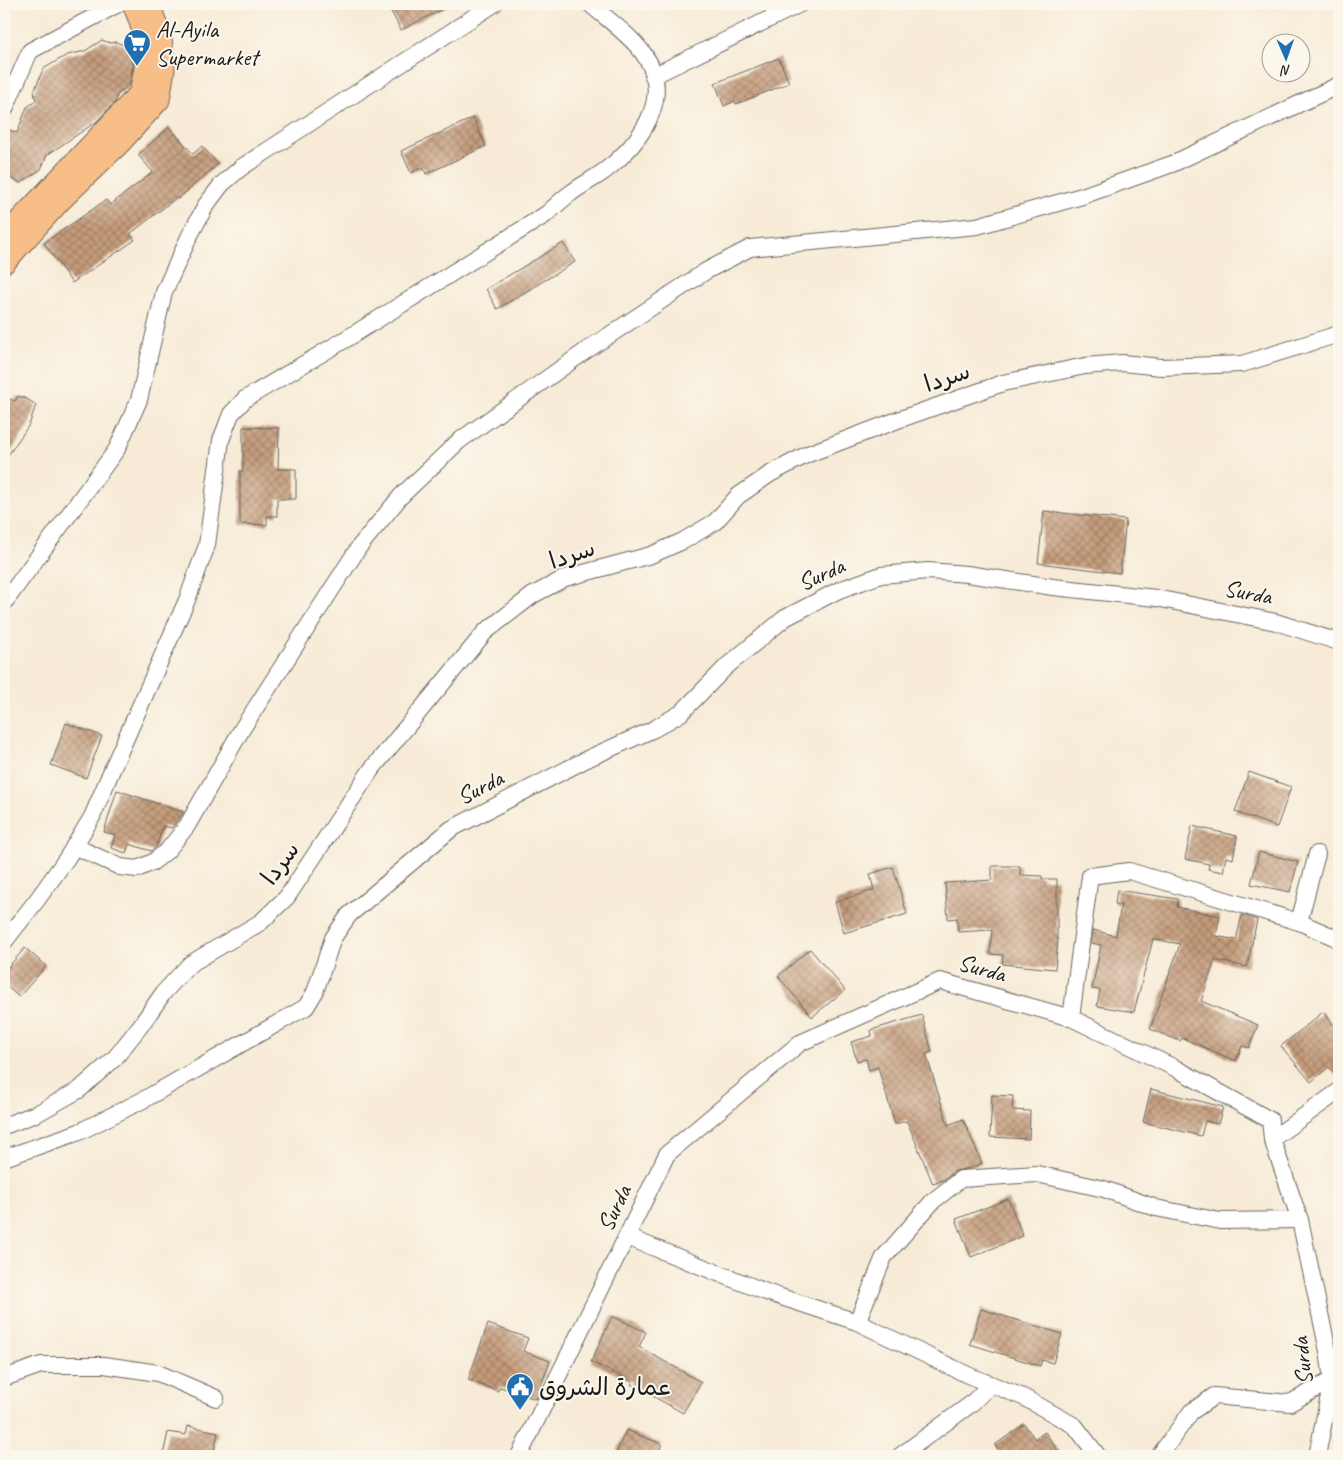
<svg xmlns="http://www.w3.org/2000/svg" width="1343" height="1460" viewBox="0 0 1343 1460" font-family="Caveat,'Playpen Sans Arabic',sans-serif">
<defs>
<pattern id="building-cross-hatch" width="8" height="8" patternUnits="userSpaceOnUse" patternTransform="scale(1.25)"><rect width="8" height="8" fill="#c59c7b"/><path d="M0 0l8 8M0 8l8-8" fill="none" stroke="#9f7e64"/></pattern>
</defs>
<rect width="100%" height="100%" fill="#fbf7ec"/>
<filter id="ink" filterUnits="userSpaceOnUse"><feTurbulence type="fractalNoise" baseFrequency=".02" numOctaves="2"/><feDisplacementMap in="SourceGraphic" scale="10" xChannelSelector="R" yChannelSelector="G"/><feConvolveMatrix kernelMatrix="1 2 1 2 8 2 1 2 1" color-interpolation-filters="sRGB"/></filter>
<filter id="wash" filterUnits="userSpaceOnUse"><feTurbulence type="fractalNoise" baseFrequency=".0096" numOctaves="4" result="noise"/><feDisplacementMap in="SourceGraphic" scale="20" xChannelSelector="R" yChannelSelector="G"/><feGaussianBlur stdDeviation="1.12" result="paint"/><feColorMatrix in="noise" values="0 0 0 0 0 0 0 0 0 0 0 0 0 0 0 0 0 1.4 0 .05"/><feComposite in="paint" operator="in"/></filter>
<g filter="url(#wash)">
<rect width="100%" height="100%" fill="#f7ebd7"/>
<g id="blocks">
<g fill="url(#building-cross-hatch)">
<path d="M 387,4 L 453,4 L 401,30 Z"/>
<path d="M 102,40 L 110,43 L 116,42 L 133,49 L 133,66 L 129,86 L 118,94 L 115,102 L 96,122 L 47,155 L 41,169 L 21,183 L 10,178 L 4,150 L 4,128 L 17,133 L 27,107 L 36,101 L 34,92 L 43,69 L 67,55 L 85,51 Z"/>
<path d="M 779,58 L 789,83 L 736,104 L 735,101 L 724,106 L 715,83 Z"/>
<path d="M 473,118 L 486,146 L 426,174 L 423,167 L 411,173 L 401,151 Z"/>
<path d="M 169,127 L 193,154 L 202,146 L 218,164 L 178,199 L 176,198 L 130,234 L 135,240 L 72,283 L 44,243 L 106,200 L 110,205 L 153,172 L 138,155 Z"/>
<path d="M 563,243 L 575,262 L 497,309 L 486,289 Z"/>
<path d="M 18,396 L 27,399 L 36,405 L 29,425 L 4,461 L 4,397 L 15,401 Z"/>
<path d="M 243,427 L 279,428 L 278,469 L 296,469 L 296,499 L 277,499 L 277,516 L 267,516 L 267,525 L 240,524 L 240,471 L 243,471 Z"/>
<path d="M 1044,511 L 1126,520 L 1120,573 L 1038,563 Z"/>
<path d="M 66,723 L 102,736 L 86,778 L 51,765 Z"/>
<path d="M 1249,772 L 1291,787 L 1277,827 L 1235,812 Z"/>
<path d="M 117,790 L 183,812 L 183,813 L 172,828 L 163,826 L 156,847 L 151,851 L 129,844 L 126,853 L 111,848 L 115,835 L 104,832 Z"/>
<path d="M 1192,826 L 1237,836 L 1233,859 L 1226,857 L 1223,872 L 1208,869 L 1209,864 L 1185,859 Z"/>
<path d="M 1259,852 L 1298,862 L 1290,892 L 1251,884 Z"/>
<path d="M 992,866 L 1020,866 L 1020,875 L 1042,876 L 1042,879 L 1057,879 L 1057,939 L 1058,939 L 1055,969 L 1002,964 L 1003,955 L 990,954 L 992,930 L 958,932 L 957,918 L 948,919 L 945,883 L 992,880 Z"/>
<path d="M 893,867 L 907,914 L 844,933 L 835,902 L 874,890 L 870,874 Z"/>
<path d="M 1117,890 L 1178,899 L 1177,907 L 1220,916 L 1216,936 L 1236,940 L 1242,915 L 1257,920 L 1247,967 L 1215,960 L 1201,1001 L 1258,1025 L 1249,1048 L 1242,1046 L 1236,1061 L 1182,1038 L 1180,1041 L 1150,1029 L 1180,944 L 1153,939 L 1134,1012 L 1097,1006 L 1100,990 L 1092,989 L 1101,945 L 1091,943 L 1093,930 L 1116,936 L 1121,905 L 1115,904 Z"/>
<path d="M 25,948 L 46,966 L 19,997 L 4,984 L 4,972 Z"/>
<path d="M 810,949 L 845,990 L 812,1017 L 778,976 Z"/>
<path d="M 1323,1012 L 1339,1032 L 1339,1079 L 1329,1067 L 1311,1082 L 1281,1046 Z"/>
<path d="M 922,1015 L 932,1052 L 926,1054 L 948,1125 L 963,1119 L 982,1163 L 970,1168 L 955,1171 L 945,1179 L 933,1184 L 907,1121 L 895,1124 L 878,1067 L 869,1070 L 866,1059 L 857,1061 L 851,1042 L 872,1036 L 871,1030 Z"/>
<path d="M 1151,1089 L 1223,1107 L 1218,1124 L 1205,1121 L 1201,1136 L 1143,1122 Z"/>
<path d="M 992,1095 L 1013,1096 L 1012,1110 L 1030,1111 L 1029,1139 L 990,1137 Z"/>
<path d="M 1008,1199 L 1023,1236 L 971,1257 L 956,1219 Z"/>
<path d="M 981,1309 L 1062,1334 L 1053,1363 L 1042,1360 L 1040,1366 L 970,1344 Z"/>
<path d="M 612,1316 L 646,1332 L 639,1347 L 701,1382 L 683,1413 L 631,1384 L 633,1382 L 591,1362 Z"/>
<path d="M 488,1324 L 528,1338 L 523,1351 L 550,1361 L 536,1399 L 500,1387 L 498,1391 L 468,1380 Z"/>
<path d="M 1024,1424 L 1035,1439 L 1045,1432 L 1062,1456 L 1003,1456 L 995,1445 Z"/>
<path d="M 188,1426 L 218,1432 L 213,1456 L 163,1456 L 168,1432 L 186,1435 Z"/>
<path d="M 626,1430 L 662,1444 L 657,1456 L 615,1456 Z"/>
</g>
</g>
</g>
<g filter="url(#ink)">
<use href="#blocks" fill-opacity="0" stroke="#69645d" stroke-width="1"/>
<g fill="none" stroke-linecap="round" stroke-linejoin="round">
<defs>
<g id="minor">
<path d="M 653,76 L 800,4"/>
<path d="M 4,111 L 30,51 L 118,4"/>
<path d="M 4,603 L 117,449 L 139,400 L 164,292 L 190,235 L 206,205 L 222,184 L 242,167 L 494,4"/>
<path d="M 74,846 L 120,867 L 137,869 L 153,862 L 167,851 L 187,826 L 242,729 L 359,547 L 401,496 L 459,441 L 587,350 L 706,271 L 750,248 L 977,226 L 1082,196 L 1172,164 L 1339,85"/>
<path d="M 1299,922 L 1317,854"/>
<path d="M 4,942 L 37,900 L 67,858 L 92,817 L 114,765 L 187,600 L 207,545 L 221,440 L 231,414 L 245,399 L 351,336 L 545,215 C 554,208 562,199 571,193 C 584,183 600,176 612,165 C 645,137 673,93 643,53 C 629,34 607,19 590,4"/>
<path d="M 1071,1018 L 1090,876 L 1129,871 L 1299,922 L 1336,938 L 1339,941"/>
<path d="M 4,1126 L 38,1113 L 79,1090 L 115,1058 L 141,1025 L 164,992 L 190,964 L 261,922 L 287,897 L 371,770 L 485,632 L 533,595 L 565,578 L 651,555 L 683,541 L 715,522 L 738,496 L 770,474 L 808,454 L 895,421 L 1003,383 L 1085,366 L 1122,363 L 1161,367 L 1242,364 L 1339,334"/>
<path d="M 1272,1139 L 1339,1091"/>
<path d="M 4,1158 L 79,1132 L 143,1100 L 306,1007 L 315,992 L 333,938 L 349,915 L 451,829 L 589,758 L 654,729 L 681,713 L 727,666 L 785,618 L 839,590 L 881,575 L 928,571 L 967,574 L 1053,587 L 1156,598 L 1276,622 L 1339,642"/>
<path d="M 627,1237 L 766,1292 L 857,1322 L 970,1376 L 1023,1397 L 1075,1426 L 1098,1456"/>
<path d="M 857,1322 L 884,1257 L 933,1201 L 961,1179 L 1037,1174 L 1104,1189 L 1156,1208 L 1220,1221 L 1300,1220"/>
<path d="M 4,1378 L 41,1365 L 104,1365 L 158,1373 L 216,1398"/>
<path d="M 519,1456 L 667,1154 L 800,1043 L 940,981 L 1071,1018 L 1175,1068 L 1270,1120 L 1272,1139 L 1300,1220 L 1328,1351 L 1332,1380 L 1317,1456"/>
<path d="M 900,1456 L 971,1404 L 991,1384"/>
<path d="M 1159,1456 L 1191,1412 L 1214,1396 L 1290,1403 L 1332,1380"/>
</g>
<g id="major">
<path d="M 4,237 L 140,93 C 149,55 149,40 133,4"/>
<path d="M 4,263 L 60,201 L 120,143 L 159,100 L 164,69 L 161,37 L 149,4"/>
</g>
</defs>
<use href="#minor" stroke="#69645d" stroke-width="18"/>
<use href="#major" stroke="#69645d" stroke-width="23"/>
<use href="#minor" stroke="#fff" stroke-width="16"/>
<use href="#major" stroke="#f7be88" stroke-width="21"/>
</g>
</g>
<defs>
<symbol id="supermarket-pin" viewBox="-11 -11 22 30"><path d="M0 17L-7.5 6A9.5 9.5 0 1 1 7.5 6Z" fill="#1f6fb2" stroke="#fbf7ec"/><path d="M-6-5.5h2.5l.6 2H6L4.5 2H-2.5L-4.4-4H-6ZM-1.5 3.2a1.3 1.3 0 1 0 .1 0ZM3 3.2a1.3 1.3 0 1 0 .1 0Z" fill="#fff"/></symbol>
<symbol id="civic-pin" viewBox="-11 -11 22 30"><path d="M0 17L-7.5 6A9.5 9.5 0 1 1 7.5 6Z" fill="#1f6fb2" stroke="#fbf7ec"/><path d="M-.6-6.5H3V-4.5H.6V-3L4-1V1h2V6H-6V1h2V-1L-.6-3ZM-1.2 2.5V6h2.4V2.5Z" fill="#fff"/></symbol>
</defs>
<g fill-rule="evenodd">
<use href="#supermarket-pin" x="121" y="27" width="32" height="43"/>
<use href="#civic-pin" x="504" y="1371" width="32" height="43"/>
</g>
<g text-anchor="middle" dominant-baseline="central" stroke-width="4" stroke-linejoin="round" paint-order="stroke">
<g font-size="24" fill="#1c1c1c" stroke="#fbf7ec" text-anchor="start">
<text x="156" y="29">Al-Ayila<tspan x="156" dy="28">Supermarket</tspan></text>
<text x="539" y="1387">عمارة الشروق</text>
</g>
<g font-size="24" fill="#1c1c1c" stroke="#fbf7ec">
<text transform="translate(947 377) rotate(-19)">سردا</text>
<text transform="translate(572 554) rotate(-19)">سردا</text>
<text transform="translate(821 574) rotate(-24)">Surda</text>
<text transform="translate(1248 592) rotate(11)">Surda</text>
<text transform="translate(480 787) rotate(-27)">Surda</text>
<text transform="translate(280 863) rotate(-54)">سردا</text>
<text transform="translate(982 968) rotate(16)">Surda</text>
<text transform="translate(614 1208) rotate(-64)">Surda</text>
<text transform="translate(1302 1361) rotate(-96)">Surda</text>
</g>
</g>
<rect width="1343" height="1460" fill="none" stroke="#fbf7ec" stroke-width="20"/>
<g transform="translate(1286 58) rotate(178)"><circle r="24" fill="#fbf7ec" stroke="#a29f99"/>
<path d="M0-4L9 19L0 12L-9 19Z" fill="#1f6fb2"/>
<text y="-8" font-size="14" font-weight="bold" text-anchor="middle" fill="#1c1c1c">N</text>
</g>
</svg>
